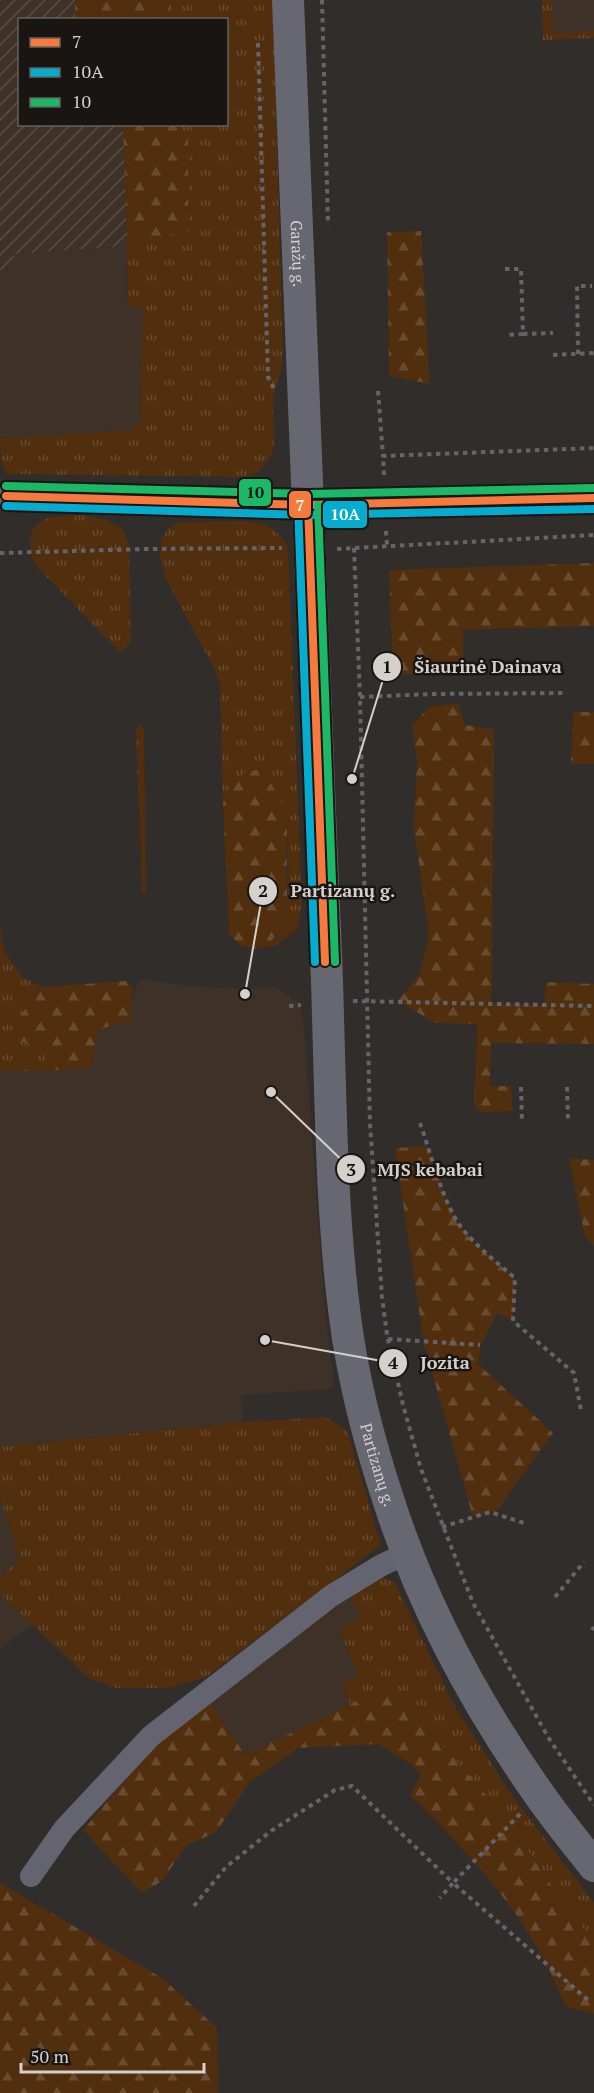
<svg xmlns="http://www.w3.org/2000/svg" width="594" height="2093" viewBox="0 0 594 2093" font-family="'PT Serif',serif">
<defs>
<pattern id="industrial-furrows" width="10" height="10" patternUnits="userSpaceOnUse" patternTransform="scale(1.5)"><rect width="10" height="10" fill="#3e3128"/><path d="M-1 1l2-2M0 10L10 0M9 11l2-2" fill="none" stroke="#594e46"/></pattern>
<pattern id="grass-tufts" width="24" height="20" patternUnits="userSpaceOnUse" patternTransform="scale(1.5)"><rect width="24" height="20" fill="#512e0e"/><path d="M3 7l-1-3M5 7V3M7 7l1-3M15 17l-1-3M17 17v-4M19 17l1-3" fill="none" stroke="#694b30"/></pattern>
<pattern id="forest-firs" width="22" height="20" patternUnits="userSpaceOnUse" patternTransform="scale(1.5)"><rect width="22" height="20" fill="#512e0e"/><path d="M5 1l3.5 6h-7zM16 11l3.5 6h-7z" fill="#694b30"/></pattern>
</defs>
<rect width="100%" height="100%" fill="#302d2a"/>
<g fill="#3e3128">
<path d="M 542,0 L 594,0 L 594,38 L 543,40 Z"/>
<path d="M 127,246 L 128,307 L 143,307 L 140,422 L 132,430 L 0,438 L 0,270 L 13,269 L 13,254 Z"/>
<path d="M 140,979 L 198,987 L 249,989 L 276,986 L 298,1003 L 303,1016 L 325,1309 L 334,1385 L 332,1389 L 241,1395 L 243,1422 L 0,1447 L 0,1071 L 46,1071 L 90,1068 L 98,1030 L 131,1019 L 131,999 Z"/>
<path d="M 0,1497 L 20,1559 L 0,1577 Z"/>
<path d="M 0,1594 L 33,1626 L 14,1637 L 0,1650 Z"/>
<path d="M 350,1596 L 361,1616 L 339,1631 L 358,1674 L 341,1683 L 351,1706 L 245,1755 L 209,1700 Z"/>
</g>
<path fill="url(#industrial-furrows)" d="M 0,0 L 75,0 L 75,19 L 20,20 L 20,124 L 123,125 L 127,246 L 14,254 L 13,269 L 0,270 Z"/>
<g fill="url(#grass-tufts)">
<path d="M 171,0 L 273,0 L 283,362 L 273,397 L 274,445 L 272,455 L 259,471 L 249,477 L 242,477 L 6,474 C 0,464 0,450 0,438 L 132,430 L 140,422 L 143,307 L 128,307 L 127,238 L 154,238 L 188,135 L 176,125 L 226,124 L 226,20 L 171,19 Z"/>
<path d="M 542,0 L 551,0 L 553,33 L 594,31 L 594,38 L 543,40 Z"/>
<path d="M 82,515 L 104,519 L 122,528 L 129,545 L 131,642 L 125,649 L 119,651 L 114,646 L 36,566 C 26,546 27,521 53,517 C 63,515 73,516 82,515 Z"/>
<path d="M 245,521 C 264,523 278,529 288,547 L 302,905 L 297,929 L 277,945 L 257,949 C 266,944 278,939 282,929 C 292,908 287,839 287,813 L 239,779 L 223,802 L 220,685 L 215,670 L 166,579 L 160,556 L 161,539 L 169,528 L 180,522 Z"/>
<path d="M 141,724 L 144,732 L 146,890 L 144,893 L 142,892 L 136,729 Z"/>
<path d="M 0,910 L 1,937 L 5,953 L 23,978 L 43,987 L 19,1018 L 23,1042 L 43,1048 L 46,1071 L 0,1071 Z"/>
<path d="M 325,1417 L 347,1430 L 381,1545 L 206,1677 L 168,1688 L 116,1688 L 88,1678 L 0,1594 L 0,1577 L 20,1559 L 0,1497 L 0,1447 L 243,1422 Z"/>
<path d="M 376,1576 L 394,1581 L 454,1705 L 513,1797 L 594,1903 L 594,1941 C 560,1902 534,1857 502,1816 C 466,1772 427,1728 387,1687 L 351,1706 L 341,1683 L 358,1674 L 339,1630 L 361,1616 L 350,1596 Z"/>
</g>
<g fill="url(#forest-firs)">
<rect x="75" y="0" width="96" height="19"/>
<path d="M 123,125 L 176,125 L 188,135 L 188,231 L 154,238 L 127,238 Z"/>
<path d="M 421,231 L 421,232 L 430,384 L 389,376 L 387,232 Z"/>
<path d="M 594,563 L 594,626 L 463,630 L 464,672 L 393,675 L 389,570 Z"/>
<path d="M 458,703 L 465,725 L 494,729 L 492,989 L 490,1003 L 544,1005 L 546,982 L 594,984 L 594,1044 L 491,1043 L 490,1086 L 511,1086 L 513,1111 L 480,1112 L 474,1103 L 477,1024 L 435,1023 L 398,1001 L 420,974 L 429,935 L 414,828 L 417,760 L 412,726 L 429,707 Z"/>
<path d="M 573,712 L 594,712 L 594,764 L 571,764 Z"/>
<path d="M 263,769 L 287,813 L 287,904 L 282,930 L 270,942 L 257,949 L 241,946 L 229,934 L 223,802 L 239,779 L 245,772 Z"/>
<path d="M 127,981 L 133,989 L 131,999 L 132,1019 L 98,1030 L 90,1068 L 46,1071 L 43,1048 L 23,1042 L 13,1034 L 18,1018 L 43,987 Z"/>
<path d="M 428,1146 C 437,1172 444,1202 460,1225 C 474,1246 496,1261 515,1278 L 513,1321 L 497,1313 L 481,1345 L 478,1364 L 553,1433 L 495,1513 L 490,1512 L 473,1517 L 424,1344 L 395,1148 Z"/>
<path d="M 569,1158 L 594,1160 L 594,1246 L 585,1236 Z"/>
<path d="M 387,1687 C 428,1728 468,1772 504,1818 C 534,1859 561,1902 594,1941 L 594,2014 L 565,2006 C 535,1924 472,1855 410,1795 L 421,1775 L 414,1766 L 378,1744 L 298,1748 L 249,1783 L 216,1832 L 186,1846 L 162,1881 L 142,1893 L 83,1830 L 149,1752 L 209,1700 L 245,1755 Z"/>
<path d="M 0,1883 L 162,1978 L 217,2028 L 218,2093 L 0,2093 Z"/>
</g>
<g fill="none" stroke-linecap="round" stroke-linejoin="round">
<g stroke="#65646b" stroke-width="4" stroke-dasharray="4.5 4.5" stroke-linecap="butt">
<path d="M 322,0 L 328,225"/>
<path d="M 258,43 L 268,377 L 274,389"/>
<path d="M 505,269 L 521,269 L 523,334 L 507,335"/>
<path d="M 523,334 L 553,333"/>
<path d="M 578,354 L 577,286 L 592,286"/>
<path d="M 553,355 L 594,353"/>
<path d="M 378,391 L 383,456"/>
<path d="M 384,475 L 383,456 L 594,448"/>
<path d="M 386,531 L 387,545"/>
<path d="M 354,548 L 360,697 L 370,1124 L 382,1297 L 387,1335 L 403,1405 L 421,1469 L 473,1603 L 548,1737 L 594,1805"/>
<path d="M 337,549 L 594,535"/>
<path d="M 0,553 L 147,549 L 282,548"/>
<path d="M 360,697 L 432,694 L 567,693"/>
<path d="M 353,1001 L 594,1006"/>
<path d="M 289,1006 L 301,1005"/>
<path d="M 521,1087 L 522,1122"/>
<path d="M 567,1087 L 568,1121"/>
<path d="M 420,1123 C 431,1154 442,1201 461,1227 C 476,1246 496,1262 515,1278 L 513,1321 L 574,1373 L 581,1410"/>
<path d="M 388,1339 L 480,1345"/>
<path d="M 442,1527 L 490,1512 L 527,1524"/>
<path d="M 555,1597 L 584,1562"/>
<path d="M 592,1630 L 594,1627"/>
<path d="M 520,1814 L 453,1883 L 588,2000"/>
<path d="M 194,1906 L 226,1867 L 271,1831 L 335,1790 L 352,1786 L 453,1883 L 440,1898"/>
</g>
<g stroke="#646470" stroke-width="22">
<path d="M 0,496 L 308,505"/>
<path d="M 31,1876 L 64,1829 L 151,1736 L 331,1596 L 380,1566 L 407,1553"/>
</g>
<g stroke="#676771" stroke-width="32">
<path id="s1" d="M 288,0 C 299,287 311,575 322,862 C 324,914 327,965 328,1017 C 331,1117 332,1218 345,1317 C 353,1381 370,1445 390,1505 C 424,1609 478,1708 541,1797 C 558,1821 576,1843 594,1866"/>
<path d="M 308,505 L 594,498"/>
</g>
<defs>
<g id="bus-1">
<path d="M 6,496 L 308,505 L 594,498"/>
<path d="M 308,505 L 325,962"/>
</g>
<g id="bus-2">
<path d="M 298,505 L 315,962"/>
<path d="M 6,506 L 308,515 L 594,509"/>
</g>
<g id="bus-3">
<path d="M 6,486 L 308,494 L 594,488"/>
<path d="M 318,505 L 335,962"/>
</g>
</defs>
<use href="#bus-1" stroke="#191512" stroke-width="12"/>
<use href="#bus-2" stroke="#191512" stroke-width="12"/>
<use href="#bus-3" stroke="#191512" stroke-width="12"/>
<use href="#bus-1" stroke="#f6793e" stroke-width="8"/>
<use href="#bus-2" stroke="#06acd0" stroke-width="8"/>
<use href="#bus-3" stroke="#1ab867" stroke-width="8"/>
</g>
<g text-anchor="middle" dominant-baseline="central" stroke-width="5" stroke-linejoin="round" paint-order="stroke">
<g font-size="16" fill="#d6d0cc" stroke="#191512">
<text stroke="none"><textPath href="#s1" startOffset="254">Garažų g.</textPath></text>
<text stroke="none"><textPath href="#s1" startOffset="1470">Partizanų g.</textPath></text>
</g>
</g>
<path fill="none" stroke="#d6d0cc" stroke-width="2" d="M352 779L387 667M245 994L263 891M271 1092L351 1169M265 1340L393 1363"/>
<g fill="#d6d0cc" stroke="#191512" stroke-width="2">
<circle cx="352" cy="779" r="6"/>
<circle cx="245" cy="994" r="6"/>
<circle cx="271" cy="1092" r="6"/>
<circle cx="265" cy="1340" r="6"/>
<circle cx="387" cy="667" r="15"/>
<circle cx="263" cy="891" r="15"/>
<circle cx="351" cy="1169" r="15"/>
<circle cx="393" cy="1363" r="15"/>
</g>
<g font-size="18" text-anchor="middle" font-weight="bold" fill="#111">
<text x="387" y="673">1</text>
<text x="263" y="897">2</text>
<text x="351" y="1176">3</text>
<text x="393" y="1369">4</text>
</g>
<g font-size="18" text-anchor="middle" font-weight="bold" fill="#d6d0cc" stroke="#191512" stroke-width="5" stroke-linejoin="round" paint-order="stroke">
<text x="488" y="673">Šiaurinė Dainava</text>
<text x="343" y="897">Partizanų g.</text>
<text x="430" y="1176">MJS kebabai</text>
<text x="445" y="1369">Jozita</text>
</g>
<g stroke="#191512" stroke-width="2">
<rect x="238" y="478" width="34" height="29" rx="6" fill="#1ab867"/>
<rect x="288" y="490" width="24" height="29" rx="6" fill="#f6793e"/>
<rect x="322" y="500" width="46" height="29" rx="6" fill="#06acd0"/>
</g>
<g font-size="16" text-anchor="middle" font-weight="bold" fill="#fff">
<text x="300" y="511">7</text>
<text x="345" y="520">10A</text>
</g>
<g font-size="16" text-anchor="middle" font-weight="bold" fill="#111">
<text x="255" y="498">10</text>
</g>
<rect x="18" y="18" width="210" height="108" fill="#191512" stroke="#65605c" stroke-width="1.5"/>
<rect x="30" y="38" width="30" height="9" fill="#f6793e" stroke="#65605c" stroke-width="1.5"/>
<text x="72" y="48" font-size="18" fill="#d6d0cc">7</text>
<rect x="30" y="68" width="30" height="9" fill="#06acd0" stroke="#65605c" stroke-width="1.5"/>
<text x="72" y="78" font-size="18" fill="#d6d0cc">10A</text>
<rect x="30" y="98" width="30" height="9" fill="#1ab867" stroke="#65605c" stroke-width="1.5"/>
<text x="72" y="108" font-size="18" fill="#d6d0cc">10</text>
<path d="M21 2063v9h183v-9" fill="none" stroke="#d6d0cc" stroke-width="3"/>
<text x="30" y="2063" font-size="18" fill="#d6d0cc" stroke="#191512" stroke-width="4.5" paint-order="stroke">50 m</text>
</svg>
